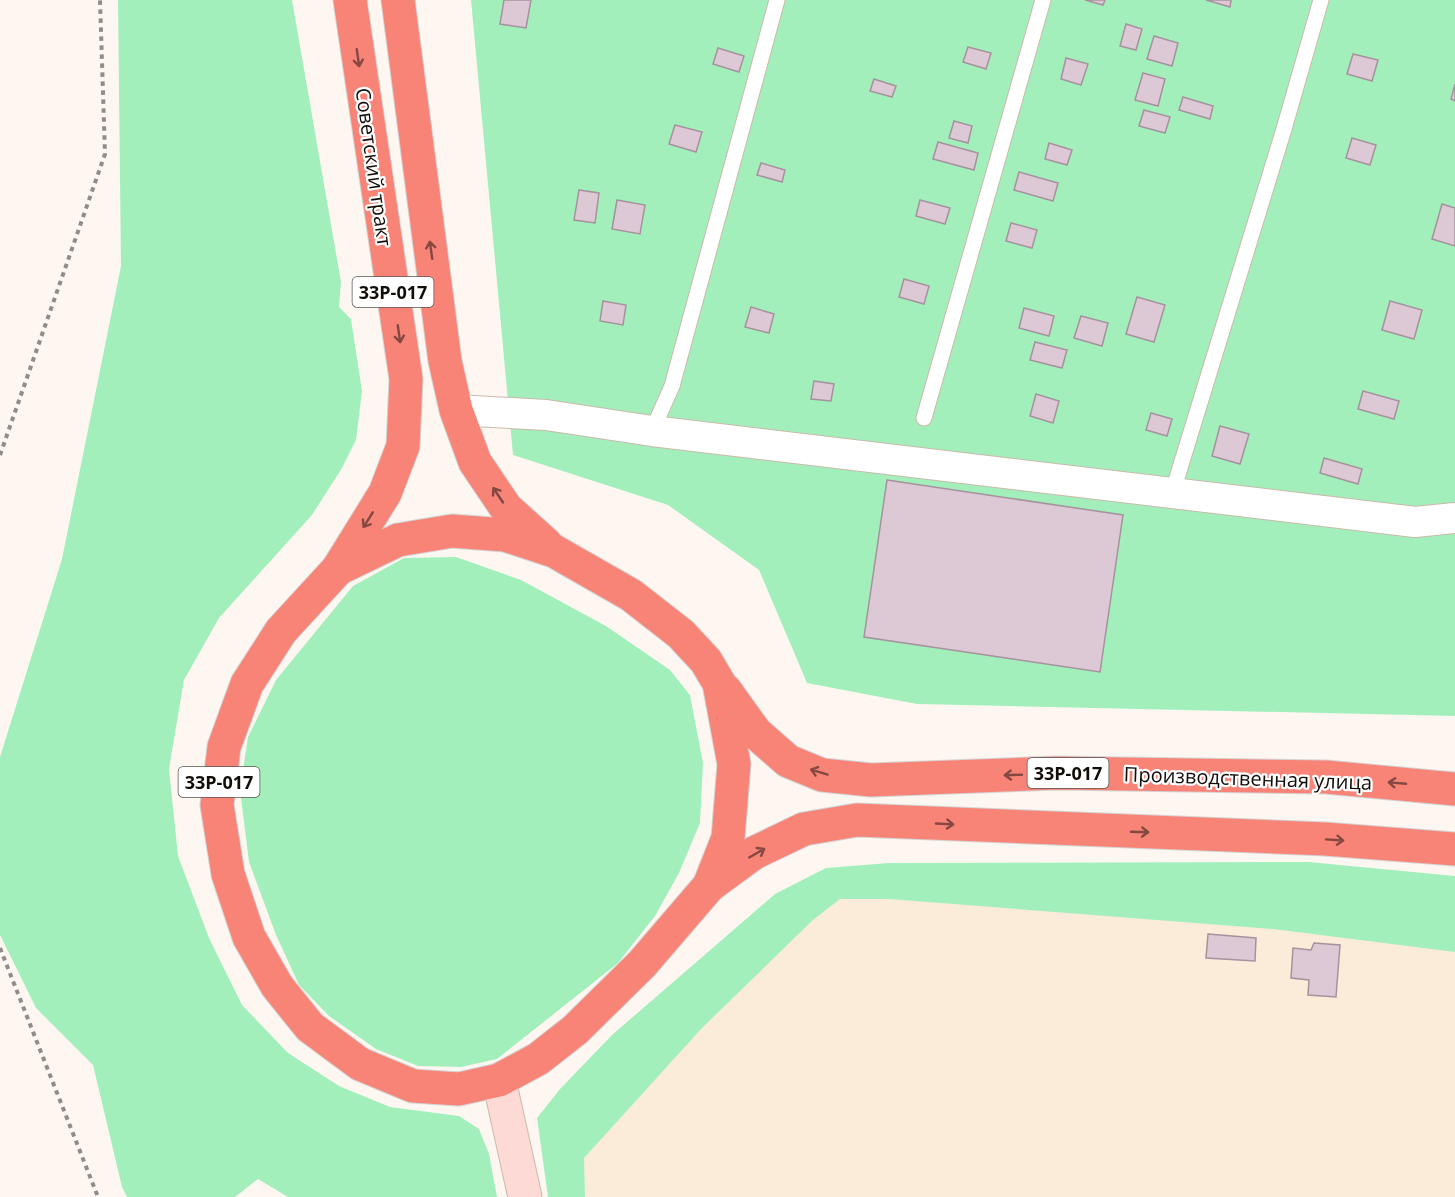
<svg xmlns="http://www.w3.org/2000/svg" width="1455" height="1197" viewBox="0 0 1455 1197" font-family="'Open Sans',sans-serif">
<rect width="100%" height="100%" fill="#fef7f1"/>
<path fill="#faecd9" d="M 826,885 L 1455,918 L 1455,1197 L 582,1197 L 571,1129 Z"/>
<g fill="#a3efbc">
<path d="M 118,0 L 292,0 L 341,282 L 339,307 L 351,319 L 362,391 L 356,440 L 342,468 L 312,515 L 219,618 L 184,680 L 169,769 L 178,856 L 209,938 L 242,1005 L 288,1053 L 339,1086 L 390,1107 L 459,1116 L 479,1129 L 489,1154 L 497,1197 L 288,1197 L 258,1179 L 235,1197 L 127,1197 L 122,1187 L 93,1065 L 36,1008 L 0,935 L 0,757 L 62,559 L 121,266 Z"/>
<path d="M 471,0 L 1455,0 L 1455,716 L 917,704 L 807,683 L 759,570 L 668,505 L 513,455 Z"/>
<path d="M 456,557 L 521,580 L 606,626 L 670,670 L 690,695 L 703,763 L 700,823 L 679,873 L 655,916 L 618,963 L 497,1059 L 461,1067 L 418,1066 L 376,1049 L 329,1016 L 299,985 L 276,935 L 249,862 L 240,790 L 248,737 L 276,680 L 353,586 L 404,558 Z"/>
<path d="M 1309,862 L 1455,876 L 1455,952 L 1273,929 L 889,899 L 840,899 L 813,920 L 702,1028 L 584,1158 L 585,1197 L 548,1197 L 537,1118 L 560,1089 L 612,1035 L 775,894 L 826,868 L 889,863 Z"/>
</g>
<g fill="#ddc9d5" stroke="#a5929d" stroke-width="1.5">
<path d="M 504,0 L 531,0 L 526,28 L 500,24 Z"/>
<path d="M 1085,0 L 1105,0 L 1103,5 Z"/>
<path d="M 1206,0 L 1231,0 L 1230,7 Z"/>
<path d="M 1126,24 L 1142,29 L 1136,50 L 1120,46 Z"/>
<path d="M 1154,36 L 1178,43 L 1172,66 L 1147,59 Z"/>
<path d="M 968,47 L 991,53 L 986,69 L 963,62 Z"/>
<path d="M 718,48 L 744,56 L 739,72 L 713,64 Z"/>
<path d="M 1353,54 L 1378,60 L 1372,81 L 1347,74 Z"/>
<path d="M 1066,58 L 1088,64 L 1081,85 L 1061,79 Z"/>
<path d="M 1143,73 L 1165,79 L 1158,106 L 1135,100 Z"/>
<path d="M 874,79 L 896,86 L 892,97 L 870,91 Z"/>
<path d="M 1455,84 L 1455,101 L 1451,99 Z"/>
<path d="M 1183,97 L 1213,106 L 1210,119 L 1179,110 Z"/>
<path d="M 1144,110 L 1170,117 L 1165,133 L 1139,126 Z"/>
<path d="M 954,121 L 972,126 L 968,143 L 949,138 Z"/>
<path d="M 675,125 L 702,132 L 696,152 L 669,144 Z"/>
<path d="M 1352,138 L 1376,145 L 1370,165 L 1346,158 Z"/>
<path d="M 938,142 L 978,153 L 974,170 L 933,159 Z"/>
<path d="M 1049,143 L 1072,150 L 1067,165 L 1045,159 Z"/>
<path d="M 761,163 L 785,170 L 782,182 L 757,175 Z"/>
<path d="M 1019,172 L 1058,183 L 1053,201 L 1014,190 Z"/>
<path d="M 579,190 L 599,193 L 595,223 L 574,220 Z"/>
<path d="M 617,200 L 645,205 L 640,234 L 612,229 Z"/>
<path d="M 920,200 L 950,208 L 945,224 L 916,216 Z"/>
<path d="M 1442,204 L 1455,208 L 1455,246 L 1432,239 Z"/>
<path d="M 1011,223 L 1037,230 L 1032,248 L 1006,241 Z"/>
<path d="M 904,279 L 929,286 L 924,304 L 899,297 Z"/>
<path d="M 1137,297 L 1165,305 L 1154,342 L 1126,334 Z"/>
<path d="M 603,301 L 626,305 L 623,325 L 600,321 Z"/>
<path d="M 1390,301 L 1422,310 L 1414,339 L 1382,330 Z"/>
<path d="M 751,307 L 774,314 L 769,333 L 745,327 Z"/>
<path d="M 1024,308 L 1054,316 L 1049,336 L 1019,328 Z"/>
<path d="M 1081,316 L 1108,323 L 1102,346 L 1074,338 Z"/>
<path d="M 1035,342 L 1067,350 L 1062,368 L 1030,360 Z"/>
<path d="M 814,381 L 834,384 L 831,401 L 811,399 Z"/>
<path d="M 1363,391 L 1399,401 L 1394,419 L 1358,409 Z"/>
<path d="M 1036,394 L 1059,401 L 1053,423 L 1030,416 Z"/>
<path d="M 1151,413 L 1172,419 L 1167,436 L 1146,430 Z"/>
<path d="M 1220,426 L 1249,434 L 1240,464 L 1212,456 Z"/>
<path d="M 1324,458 L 1362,469 L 1358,484 L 1320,473 Z"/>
<path d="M 887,480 L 1123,515 L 1100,672 L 864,637 Z"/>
<path d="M 1208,934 L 1256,938 L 1255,961 L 1206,958 Z"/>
<path d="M 1314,943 L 1340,945 L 1336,997 L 1308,995 L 1309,980 L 1291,978 L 1293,948 L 1311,950 Z"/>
</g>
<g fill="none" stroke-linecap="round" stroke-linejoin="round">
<defs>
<g id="lane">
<path d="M 924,418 L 1043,0"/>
<path d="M 652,431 L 672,386 L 777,0"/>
<path d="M 1172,494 L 1284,129 L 1321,0"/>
</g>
<path id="street" d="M 456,410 L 546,415 L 652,431 L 1415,522 L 1455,518"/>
<path id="secondary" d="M 499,1080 L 525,1197"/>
<g id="highway">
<path d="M 398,0 L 445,361 L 456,410 L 475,462 L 506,508 L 546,544"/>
<path d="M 452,531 L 505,535 L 554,551 L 631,595 L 681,634 L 706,661 L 719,683 L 734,764 L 728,838 L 709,886 L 642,964 L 575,1030 L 538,1059 L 499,1080 L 459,1089 L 413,1086 L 360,1064 L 310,1027 L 277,986 L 249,937 L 228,874 L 217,805 L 224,747 L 247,684 L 281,631 L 338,569 L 398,540 Z"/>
<path d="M 338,569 L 385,493 L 403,446 L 406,379 L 350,0"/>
<path d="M 725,690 L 756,733 L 788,761 L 822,775 L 871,780 L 1056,773 L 1326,777 L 1455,789"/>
<path d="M 709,886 L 754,853 L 804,829 L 857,820 L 1325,839 L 1455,849"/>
</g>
</defs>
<use href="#lane" stroke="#c9baab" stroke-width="17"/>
<use href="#street" stroke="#c9baab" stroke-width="32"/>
<use href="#secondary" stroke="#c9baab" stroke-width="35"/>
<use href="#highway" stroke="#d4d3d3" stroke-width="35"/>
<g stroke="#928c86" stroke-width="4" stroke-dasharray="4.5 4.5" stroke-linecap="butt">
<path d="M 0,455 L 105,154 L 100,0"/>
<path d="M 0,948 L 98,1197"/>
</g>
<use href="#lane" stroke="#fff" stroke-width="15"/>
<use href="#street" stroke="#fff" stroke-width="30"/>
<use href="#secondary" stroke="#fddad6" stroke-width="33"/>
<use href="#highway" stroke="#f88478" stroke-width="33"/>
</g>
<defs><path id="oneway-shaft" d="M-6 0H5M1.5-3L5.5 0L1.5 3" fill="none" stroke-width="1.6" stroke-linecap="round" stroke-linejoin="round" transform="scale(1.5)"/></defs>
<g stroke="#854840">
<use href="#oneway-shaft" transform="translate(358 58) rotate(82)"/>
<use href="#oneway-shaft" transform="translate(431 250) rotate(-98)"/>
<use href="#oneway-shaft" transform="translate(399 334) rotate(82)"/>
<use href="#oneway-shaft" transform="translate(498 495) rotate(-124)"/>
<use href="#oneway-shaft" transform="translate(368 520) rotate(122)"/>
<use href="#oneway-shaft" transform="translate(819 772) rotate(-163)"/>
<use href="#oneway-shaft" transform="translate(1013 775) rotate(178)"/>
<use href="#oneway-shaft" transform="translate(1397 783) rotate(-175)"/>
<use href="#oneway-shaft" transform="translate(945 824) rotate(3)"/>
<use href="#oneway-shaft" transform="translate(1140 832) rotate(2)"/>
<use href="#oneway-shaft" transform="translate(1335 840) rotate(4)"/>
<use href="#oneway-shaft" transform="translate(757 853) rotate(-30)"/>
</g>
<g text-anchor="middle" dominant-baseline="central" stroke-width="4.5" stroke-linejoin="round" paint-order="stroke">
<g fill="#fff" stroke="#595652" stroke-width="1.5">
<rect x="352.5" y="277" width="81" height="30" rx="4.5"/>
<rect x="1027.5" y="758" width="81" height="30" rx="4.5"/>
<rect x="178.5" y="767" width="81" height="30" rx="4.5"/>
</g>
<g font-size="18" font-weight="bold" fill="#120d08">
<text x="393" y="292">33Р-017</text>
<text x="1068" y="773">33Р-017</text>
<text x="219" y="782">33Р-017</text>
</g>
<g font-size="20" fill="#120d08" stroke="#fff">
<text transform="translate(374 167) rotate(82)">Советский тракт</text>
<text transform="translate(1248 778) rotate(2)">Производственная улица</text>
</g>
</g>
</svg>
